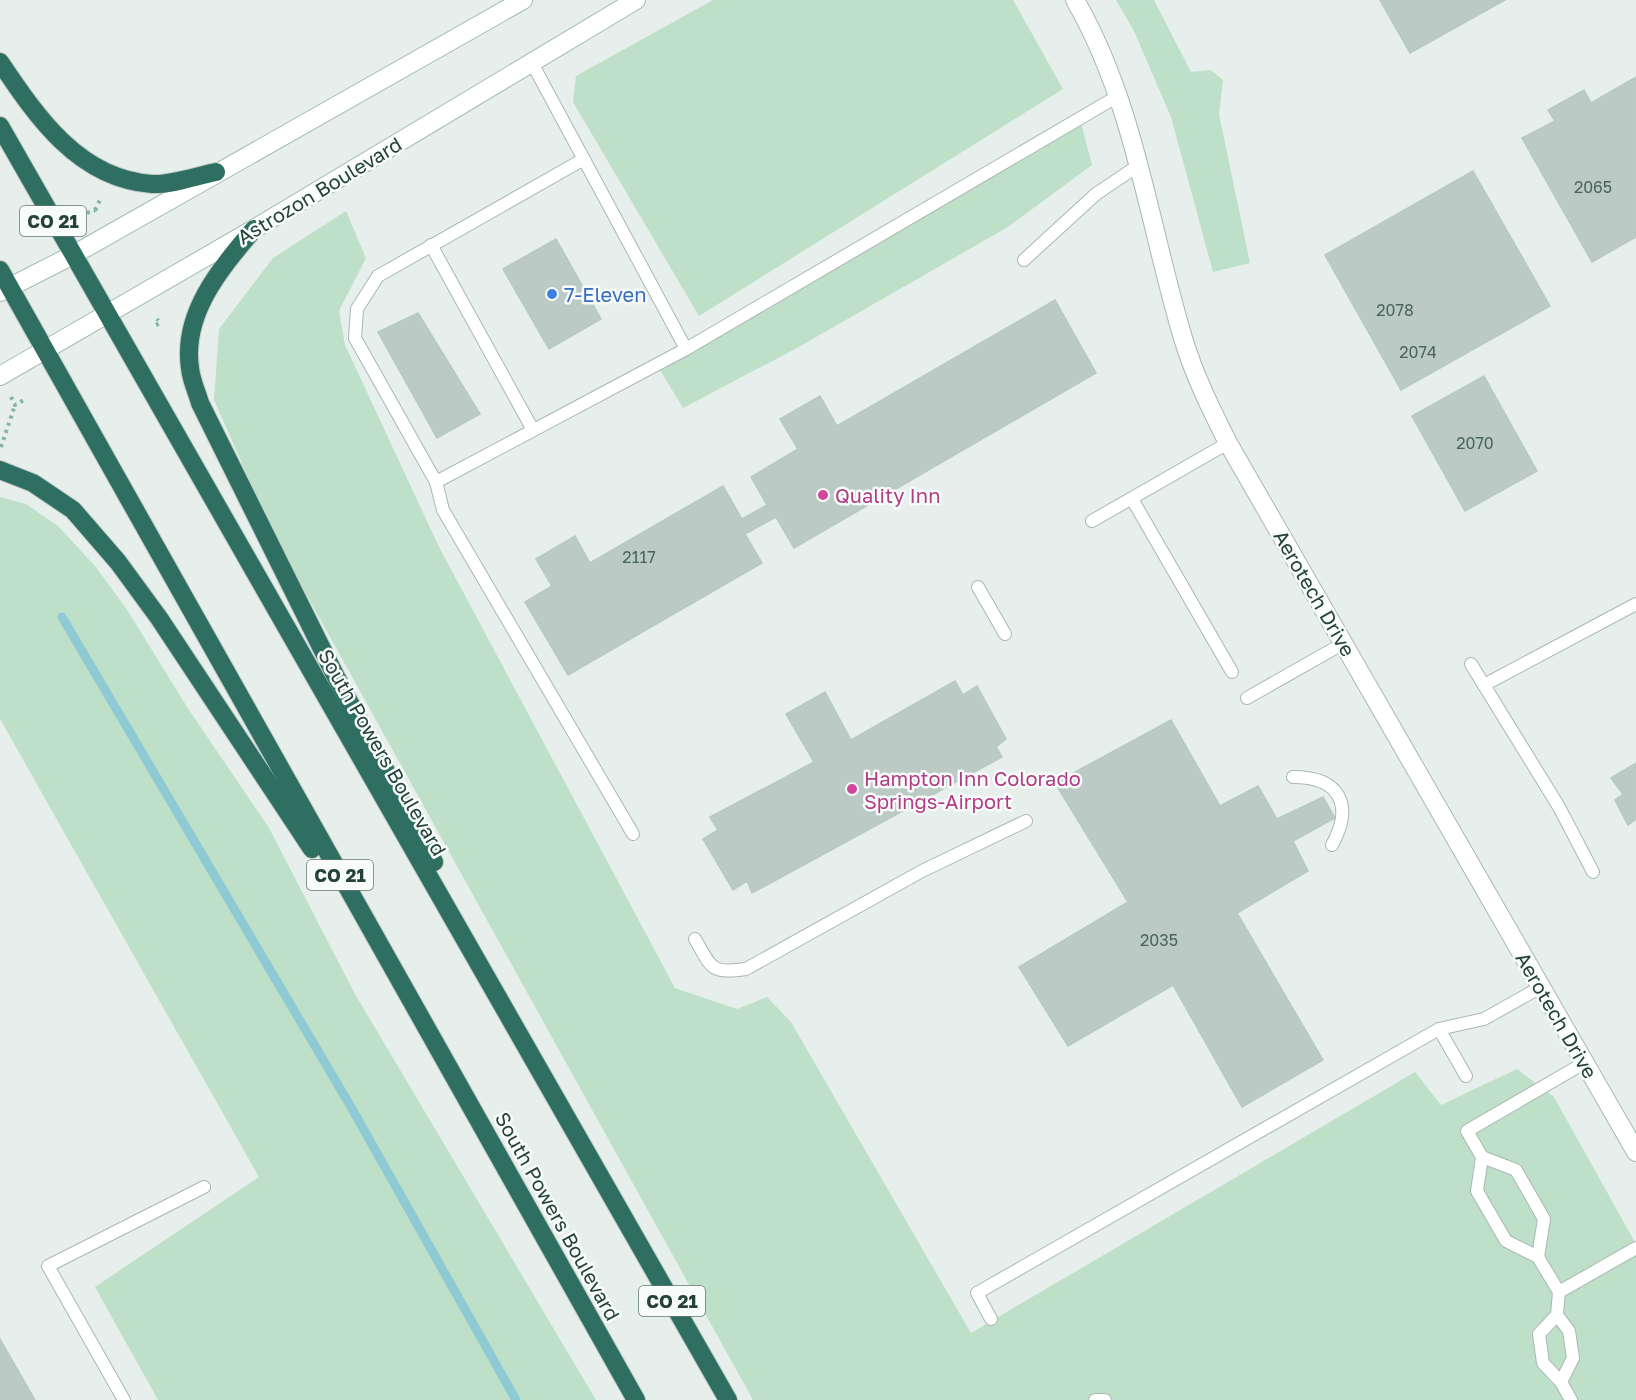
<svg xmlns="http://www.w3.org/2000/svg" width="1636" height="1400" viewBox="0 0 1636 1400" font-family="'Golos Text',sans-serif">
<rect width="100%" height="100%" fill="#e6efeb"/>
<g fill="#bfe0c8">
<path d="M 713,0 L 1013,0 L 1063,89 L 699,316 L 573,102 L 576,76 Z"/>
<path d="M 1116,0 L 1154,0 L 1191,72 L 1211,70 L 1223,80 L 1219,114 L 1250,263 L 1213,272 L 1171,117 L 1134,31 Z"/>
<path d="M 1080,119 L 1092,165 L 1008,227 L 797,348 L 683,408 L 657,365 Z"/>
<path d="M 346,211 L 366,258 L 339,311 L 345,345 L 439,547 L 675,988 L 737,1009 L 767,997 L 791,1022 L 971,1333 L 1415,1072 L 1441,1105 L 1517,1069 L 1554,1097 L 1636,1244 L 1636,1400 L 753,1400 L 274,536 L 214,400 L 219,329 L 273,258 Z"/>
<path d="M 0,497 L 26,504 L 58,526 L 95,566 L 126,608 L 187,707 L 269,828 L 355,994 L 596,1400 L 158,1400 L 95,1287 L 259,1177 L 0,719 Z"/>
</g>
<g fill="none" stroke-linecap="round" stroke-linejoin="round">
<path stroke="#8ec9d4" stroke-width="9" d="M 62,617 L 351,1107 L 516,1400"/>
</g>
<g fill="#bbcac4" stroke="#b8c9c2" stroke-width="1.5">
<path d="M 1380,0 L 1505,0 L 1410,53 Z"/>
<path d="M 1636,77 L 1636,237 L 1592,262 L 1522,138 L 1555,121 L 1548,110 L 1584,90 L 1591,103 Z"/>
<path d="M 1473,171 L 1550,306 L 1401,390 L 1325,255 Z"/>
<path d="M 556,239 L 601,319 L 549,349 L 503,269 Z"/>
<path d="M 1055,300 L 1096,373 L 794,548 L 776,517 L 745,534 L 762,563 L 568,675 L 525,602 L 552,586 L 536,559 L 575,536 L 590,563 L 723,486 L 742,519 L 767,505 L 751,477 L 798,449 L 780,419 L 820,396 L 837,426 Z"/>
<path d="M 418,313 L 480,414 L 437,438 L 378,332 Z"/>
<path d="M 1484,376 L 1537,471 L 1465,511 L 1412,416 Z"/>
<path d="M 955,681 L 963,695 L 977,686 L 1006,739 L 996,747 L 1002,757 L 752,893 L 747,881 L 733,890 L 703,839 L 718,830 L 710,817 L 814,762 L 786,714 L 825,692 L 851,740 Z"/>
<path d="M 1171,720 L 1220,806 L 1258,786 L 1277,819 L 1323,797 L 1335,818 L 1293,841 L 1308,871 L 1237,913 L 1323,1060 L 1242,1107 L 1173,985 L 1068,1046 L 1019,967 L 1128,902 L 1055,783 Z"/>
<path d="M 1636,763 L 1636,819 L 1628,825 L 1615,800 L 1623,794 L 1611,778 Z"/>
<path d="M 0,1339 L 35,1400 L 0,1400 Z"/>
</g>
<g fill="none" stroke-linecap="round" stroke-linejoin="round">
<defs>
<g id="lane">
<path d="M 532,63 L 686,349 L 1118,96"/>
<path d="M 584,159 L 378,276 L 357,309 L 355,338 L 436,482 L 686,349"/>
<path d="M 431,245 L 533,430"/>
<path d="M 1024,260 L 1096,194 L 1139,165"/>
<path d="M 436,482 L 443,510 L 633,834"/>
<path d="M 1132,499 L 1232,672"/>
<path d="M 1092,521 L 1228,443"/>
<path d="M 978,587 L 1005,634"/>
<path d="M 1471,664 L 1559,807 L 1593,872"/>
<path d="M 1484,685 L 1636,604"/>
<path d="M 1247,698 L 1344,643"/>
<path d="M 1293,777 C 1340,777 1354,805 1332,845"/>
<path d="M 695,939 C 712,968 710,974 746,969 L 922,871 L 1026,821"/>
<path d="M 1439,1029 L 1466,1076"/>
<path d="M 1584,1063 L 1467,1131 L 1482,1157 L 1477,1191 L 1506,1241 L 1538,1257 L 1559,1292 L 1636,1248"/>
<path d="M 1482,1157 L 1516,1170 L 1544,1219 L 1538,1257"/>
<path d="M 1557,1315 L 1539,1334 L 1543,1363 L 1561,1382 L 1573,1358 L 1569,1331 L 1557,1315 L 1559,1292"/>
<path d="M 991,1319 L 977,1293 L 1439,1029 L 1484,1019 L 1541,987"/>
<path d="M 1561,1382 L 1571,1400"/>
<path d="M 124,1400 L 48,1266 L 204,1187"/>
<path d="M 1095,1400 L 1105,1400"/>
</g>
<path id="street" d="M 1075,0 C 1135,104 1149,225 1183,338 C 1194,375 1211,409 1228,443 L 1636,1152"/>
<g id="secondary">
<path d="M 0,292 L 73,255 L 523,0"/>
<path d="M 0,376 L 254,229 L 636,0"/>
</g>
<g id="highway">
<path d="M 0,62 C 37,117 79,179 152,184 C 172,185 196,176 216,172"/>
<path d="M 0,126 L 728,1400"/>
<path d="M 254,229 C 221,268 182,313 190,368 C 191,380 197,392 200,403 L 335,675 L 434,862"/>
<path d="M 0,270 L 636,1400"/>
<path d="M 0,470 L 33,483 L 73,510 L 118,562 L 159,618 L 312,849"/>
</g>
</defs>
<use href="#lane" stroke="#a8b8b2" stroke-width="14"/>
<use href="#street" stroke="#a8b8b2" stroke-width="20"/>
<use href="#secondary" stroke="#a4bbb3" stroke-width="20"/>
<use href="#highway" stroke="#c2cac8" stroke-width="20"/>
<g stroke="#86b3a5" stroke-width="4" stroke-dasharray="3 4.5" stroke-linecap="butt">
<path d="M 95,210 L 100,200"/>
<path d="M 87,213 L 95,210 L 97,213"/>
<path d="M 156,325 L 160,323 L 157,319"/>
<path d="M 11,397 L 15,405 L 24,400"/>
<path d="M 1,447 L 15,405"/>
</g>
<use href="#lane" stroke="#fff" stroke-width="12"/>
<use href="#street" stroke="#fff" stroke-width="18"/>
<use href="#secondary" stroke="#fff" stroke-width="18"/>
<use href="#highway" stroke="#2f6f62" stroke-width="18"/>
</g>
<circle fill="#3f7fe0" stroke="#f7fbf9" stroke-width="2" cx="552" cy="294" r="6"/>
<g fill="#d1479c" stroke="#f7fbf9" stroke-width="2">
<circle cx="823" cy="495" r="6"/>
<circle cx="852" cy="789" r="6"/>
</g>
<g text-anchor="middle" dominant-baseline="central" stroke-width="5" stroke-linejoin="round" paint-order="stroke">
<g font-size="16" fill="#4a645c">
<text x="1593" y="187">2065</text>
<text x="1395" y="310">2078</text>
<text x="1418" y="352">2074</text>
<text x="1475" y="443">2070</text>
<text x="639" y="557">2117</text>
<text x="1159" y="940">2035</text>
</g>
<g fill="#f7fbf9" stroke="#637a73" stroke-width="1.5">
<rect x="20" y="206" width="66" height="30" rx="4.5"/>
<rect x="307" y="860" width="66" height="30" rx="4.5"/>
<rect x="639" y="1286" width="66" height="30" rx="4.5"/>
</g>
<g font-size="18" font-weight="bold" fill="#24423a">
<text x="53" y="221">CO 21</text>
<text x="340" y="875">CO 21</text>
<text x="672" y="1301">CO 21</text>
</g>
<g font-size="20" fill="#24423a" stroke="#f7fbf9">
<text transform="translate(319 190) rotate(-31)">Astrozon Boulevard</text>
<text transform="translate(1315 593) rotate(60)">Aerotech Drive</text>
<text transform="translate(383 752) rotate(60)">South Powers Boulevard</text>
<text transform="translate(1557 1015) rotate(60)">Aerotech Drive</text>
<text transform="translate(558 1216) rotate(61)">South Powers Boulevard</text>
</g>
<g font-size="20" fill="#366cbe" stroke="#f7fbf9" text-anchor="start">
<text x="564" y="294">7-Eleven</text>
</g>
<g font-size="20" fill="#b23c85" stroke="#f7fbf9" text-anchor="start">
<text x="835" y="495">Quality Inn</text>
<text x="864" y="778">Hampton Inn Colorado<tspan x="864" dy="23">Springs-Airport</tspan></text>
</g>
</g>
</svg>
